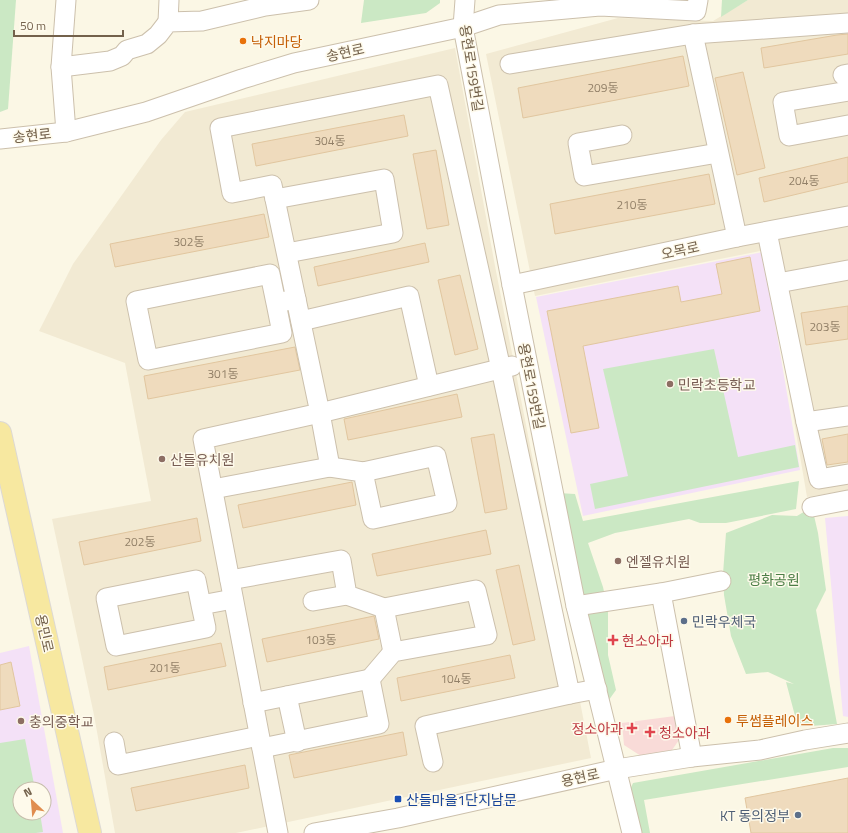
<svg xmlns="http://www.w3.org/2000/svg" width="848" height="833" viewBox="0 0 848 833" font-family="'Titillium Web','Noto Sans KR',sans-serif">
<rect width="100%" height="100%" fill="#fbf7e5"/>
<g fill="#f2ead3">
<path d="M 748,0 L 848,0 L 848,490 L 807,497 L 765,250 L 535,296 L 486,54 L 618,18 L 713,21 Z"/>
<path d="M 455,48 L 495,266 L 591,758 L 236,833 L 115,833 L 94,715 L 52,519 L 151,501 L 125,363 L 39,331 L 73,264 L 161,140 L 185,112 Z"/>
</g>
<g fill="#f4e1f7" fill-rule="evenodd">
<path d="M 763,252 L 800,470 L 583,516 L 536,297 Z"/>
<path d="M 848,516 L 848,717 L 843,716 L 825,518 Z"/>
<path d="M 29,646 L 63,833 L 0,833 L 0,653 ZM 20,789 L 44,789 L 44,813 L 20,813 Z"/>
</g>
<path fill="#f9dbd8" d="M 675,716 L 679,740 L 672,750 L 641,756 L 624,745 L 622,723 Z"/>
<g fill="#cbe8c4">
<path d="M 0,0 L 16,0 L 8,109 L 0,112 Z"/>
<path d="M 364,0 L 440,0 L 440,3 L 426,13 L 361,23 Z"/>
<path d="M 722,0 L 748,0 L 721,17 Z"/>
<path d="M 714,349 L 738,457 L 795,445 L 799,467 L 595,509 L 590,484 L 628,476 L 603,369 Z"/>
<path d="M 799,481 L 796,509 L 726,523 L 700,523 L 689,519 L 615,533 L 588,543 L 603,587 L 608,610 L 608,655 L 616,690 L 606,704 L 558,493 L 575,494 L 583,521 Z"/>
<path d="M 812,507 L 818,533 L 826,590 L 816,610 L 837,724 L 798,727 L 786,682 L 794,684 L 768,672 L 746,674 L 731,636 L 724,595 L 723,574 L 726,533 L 772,515 L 797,516 Z"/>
<path d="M 25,739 L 35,789 L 20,789 L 20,813 L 40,813 L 43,832 L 36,833 L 0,833 L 0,743 Z"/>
<path d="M 833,748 L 848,748 L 848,767 L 644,800 L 650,833 L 635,833 L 627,796 L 633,783 Z"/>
</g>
<g fill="#efdbbd" stroke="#e1c69f">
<path d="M 848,34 L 848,54 L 764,68 L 761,48 L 837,35 Z"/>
<path d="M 683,56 L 689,86 L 523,118 L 518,88 Z"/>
<path d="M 743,72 L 765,168 L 737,175 L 715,78 Z"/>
<path d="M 404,115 L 408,136 L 256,166 L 252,144 Z"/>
<path d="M 436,150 L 449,225 L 427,229 L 413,154 Z"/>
<path d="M 848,157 L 848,182 L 764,202 L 759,178 Z"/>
<path d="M 709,174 L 715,204 L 555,234 L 550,204 Z"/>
<path d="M 264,214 L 269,237 L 115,267 L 110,244 Z"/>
<path d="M 425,243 L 429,262 L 318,286 L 314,267 Z"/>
<path d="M 750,257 L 760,311 L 583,346 L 599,428 L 571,433 L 547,311 L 678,286 L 681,302 L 722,294 L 716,264 Z"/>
<path d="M 460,275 L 478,349 L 455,355 L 438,280 Z"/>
<path d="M 848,306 L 848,339 L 806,345 L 801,313 Z"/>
<path d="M 295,347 L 300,370 L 148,399 L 144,376 Z"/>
<path d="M 457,394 L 462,417 L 348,440 L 344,419 Z"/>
<path d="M 494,434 L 507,509 L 485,513 L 471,438 Z"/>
<path d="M 848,434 L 848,462 L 827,465 L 822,439 Z"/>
<path d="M 352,482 L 356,505 L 243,528 L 238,505 Z"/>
<path d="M 197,518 L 201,541 L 84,565 L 79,542 Z"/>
<path d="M 486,530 L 491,554 L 377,576 L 372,554 Z"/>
<path d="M 519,565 L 535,640 L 513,645 L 496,570 Z"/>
<path d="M 374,616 L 379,639 L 267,662 L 262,639 Z"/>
<path d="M 221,643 L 226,666 L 108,690 L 104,667 Z"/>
<path d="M 510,655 L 515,678 L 401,701 L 397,678 Z"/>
<path d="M 11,662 L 20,706 L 0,710 L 0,665 Z"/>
<path d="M 403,732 L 407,755 L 294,778 L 289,755 Z"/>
<path d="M 245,765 L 249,788 L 136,811 L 131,788 Z"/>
<path d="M 848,778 L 848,833 L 751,833 L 745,798 Z"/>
</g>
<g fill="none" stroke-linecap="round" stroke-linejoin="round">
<defs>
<g id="minor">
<path d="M 465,0 L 463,27 L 512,285 L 576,606 L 632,833"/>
<path d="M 168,22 L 169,0"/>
<path d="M 693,34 L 737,237"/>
<path d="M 510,64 L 693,34 L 848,23"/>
<path d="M 61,67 L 110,61 L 122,56 L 127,50 L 147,44 L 158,35 L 168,22 L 202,21 L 265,6 L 309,0"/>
<path d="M 843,75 L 848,74"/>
<path d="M 848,91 L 783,102 L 789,136 L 848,125"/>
<path d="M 66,132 L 61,67 L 66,0"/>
<path d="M 622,135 L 578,143 L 584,176 L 718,153"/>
<path d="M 0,139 L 66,132 L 146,112 L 242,79 L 294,63 L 463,27 L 499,15 L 600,6 L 696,11 L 698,0"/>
<path d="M 275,199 L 384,179 L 393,233 L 287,253"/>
<path d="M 767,232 L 806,422 L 848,416"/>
<path d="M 778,283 L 848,270"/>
<path d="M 512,285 L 737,237 L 848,216"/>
<path d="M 276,303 L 270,274 L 136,301 L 148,360 L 282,333 L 276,303 L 296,299"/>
<path d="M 301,321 L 409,296 L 429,386"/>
<path d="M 806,422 L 819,479 L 848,474"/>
<path d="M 330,467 L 363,472 L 373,519 L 447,503 L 436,456 L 363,472"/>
<path d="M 213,489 L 330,467 L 320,413 L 512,366"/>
<path d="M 812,507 L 848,500"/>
<path d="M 230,580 L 341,560 L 347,595 L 384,608 L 476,590 L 487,635 L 393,652 L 370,679"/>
<path d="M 661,593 L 692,757"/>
<path d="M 313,601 L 347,595"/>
<path d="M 201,605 L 206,628 L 116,646 L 106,598 L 196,580 L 201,605 L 233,599"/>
<path d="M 576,606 L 661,593 L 721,581"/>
<path d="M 384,608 L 393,652"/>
<path d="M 287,696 L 297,742"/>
<path d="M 253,703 L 370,679 L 379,724 L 262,748"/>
<path d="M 114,742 L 118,765 L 259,736"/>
<path d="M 433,762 L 425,726 L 570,694"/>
<path d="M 278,833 L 203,439 L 320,413 L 272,185 L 232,193 L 220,128 L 438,85 L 501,369 L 570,694 L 597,689"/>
<path d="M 314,833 L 398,818 L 617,769 L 692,757 L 760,750 L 805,740 L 848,733"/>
</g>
<path id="major" d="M 0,433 L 90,833"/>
</defs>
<use href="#minor" stroke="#ccc0ac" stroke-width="21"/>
<use href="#major" stroke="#ddd9d4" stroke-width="24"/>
<use href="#minor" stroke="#fff" stroke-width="19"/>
<use href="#major" stroke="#f7e8a0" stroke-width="22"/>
</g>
<g fill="#e8710a" stroke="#fefaeb" stroke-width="1.5">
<circle cx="243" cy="41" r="4"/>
<circle cx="728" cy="720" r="4"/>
</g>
<g fill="#8d6e63" stroke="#fefaeb" stroke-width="1.5">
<circle cx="670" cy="384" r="4"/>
<circle cx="162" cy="459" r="4"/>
<circle cx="618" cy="561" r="4"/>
<circle cx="21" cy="721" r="4"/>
</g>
<g fill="#5c6f8a" stroke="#fefaeb" stroke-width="1.5">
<circle cx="684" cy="621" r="4"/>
<circle cx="798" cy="815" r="4"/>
</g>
<g fill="#e0444e" stroke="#fefaeb" stroke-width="1.5">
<path d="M611 634h4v4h4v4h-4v4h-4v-4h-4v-4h4z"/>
<path d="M630 722h4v4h4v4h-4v4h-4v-4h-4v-4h4z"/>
<path d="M648 726h4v4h4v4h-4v4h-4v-4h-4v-4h4z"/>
</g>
<rect fill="#1a4fb4" stroke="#fefaeb" stroke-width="1.5" x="394" y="795" width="8" height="8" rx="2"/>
<g text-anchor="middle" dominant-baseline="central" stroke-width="3" stroke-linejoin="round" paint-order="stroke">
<g font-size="12" fill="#928068">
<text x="603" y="87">209동</text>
<text x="330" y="140">304동</text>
<text x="804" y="180">204동</text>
<text x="632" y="204">210동</text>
<text x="189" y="241">302동</text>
<text x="825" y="326">203동</text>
<text x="223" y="373">301동</text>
<text x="140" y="541">202동</text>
<text x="321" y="639">103동</text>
<text x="165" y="667">201동</text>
<text x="456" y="678">104동</text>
</g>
<g font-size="14" fill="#c56008" stroke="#fefaeb" text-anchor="start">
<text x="251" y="41">낙지마당</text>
<text x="736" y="720">투썸플레이스</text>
</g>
<g font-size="14" fill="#73614b" stroke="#fefaeb">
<text transform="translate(345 52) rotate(-12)">송현로</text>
<text transform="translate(472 68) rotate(81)">용현로159번길</text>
<text transform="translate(32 135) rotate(-6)">송현로</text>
<text transform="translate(680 250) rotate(-12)">오목로</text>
<text transform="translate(532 386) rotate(79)">용현로159번길</text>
<text transform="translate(45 633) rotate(77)">용민로</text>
<text transform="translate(580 777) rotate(-12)">용현로</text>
</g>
<g font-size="14" fill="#785e54" stroke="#fefaeb" text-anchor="start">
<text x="678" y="384">민락초등학교</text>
<text x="170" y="459">산들유치원</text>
<text x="626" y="561">엔젤유치원</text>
<text x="29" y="721">충의중학교</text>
</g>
<g font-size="14" fill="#4c7e46" stroke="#fefaeb">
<text x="774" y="579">평화공원</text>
</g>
<g font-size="14" fill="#4e5e75" stroke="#fefaeb" text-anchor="start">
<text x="692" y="621">민락우체국</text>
<text x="790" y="815" text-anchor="end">KT 동의정부</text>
</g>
<g font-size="14" fill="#be3a42" stroke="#fefaeb" text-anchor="start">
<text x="622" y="640">현소아과</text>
<text x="623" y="728" text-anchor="end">정소아과</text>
<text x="659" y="732">청소아과</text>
</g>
<g font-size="14" fill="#164399" stroke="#fefaeb" text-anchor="start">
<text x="406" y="799">산들마을1단지남문</text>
</g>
</g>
<g transform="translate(32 801) rotate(334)"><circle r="19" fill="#fefaeb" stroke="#c6bdab"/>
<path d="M0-3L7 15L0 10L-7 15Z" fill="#e08d4f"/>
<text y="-6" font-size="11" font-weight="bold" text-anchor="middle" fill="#73614b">N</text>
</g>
<path d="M14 30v6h109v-6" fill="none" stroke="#73614b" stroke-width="2"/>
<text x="20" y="30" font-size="12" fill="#73614b" stroke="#fefaeb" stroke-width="3" paint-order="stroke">50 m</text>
</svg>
